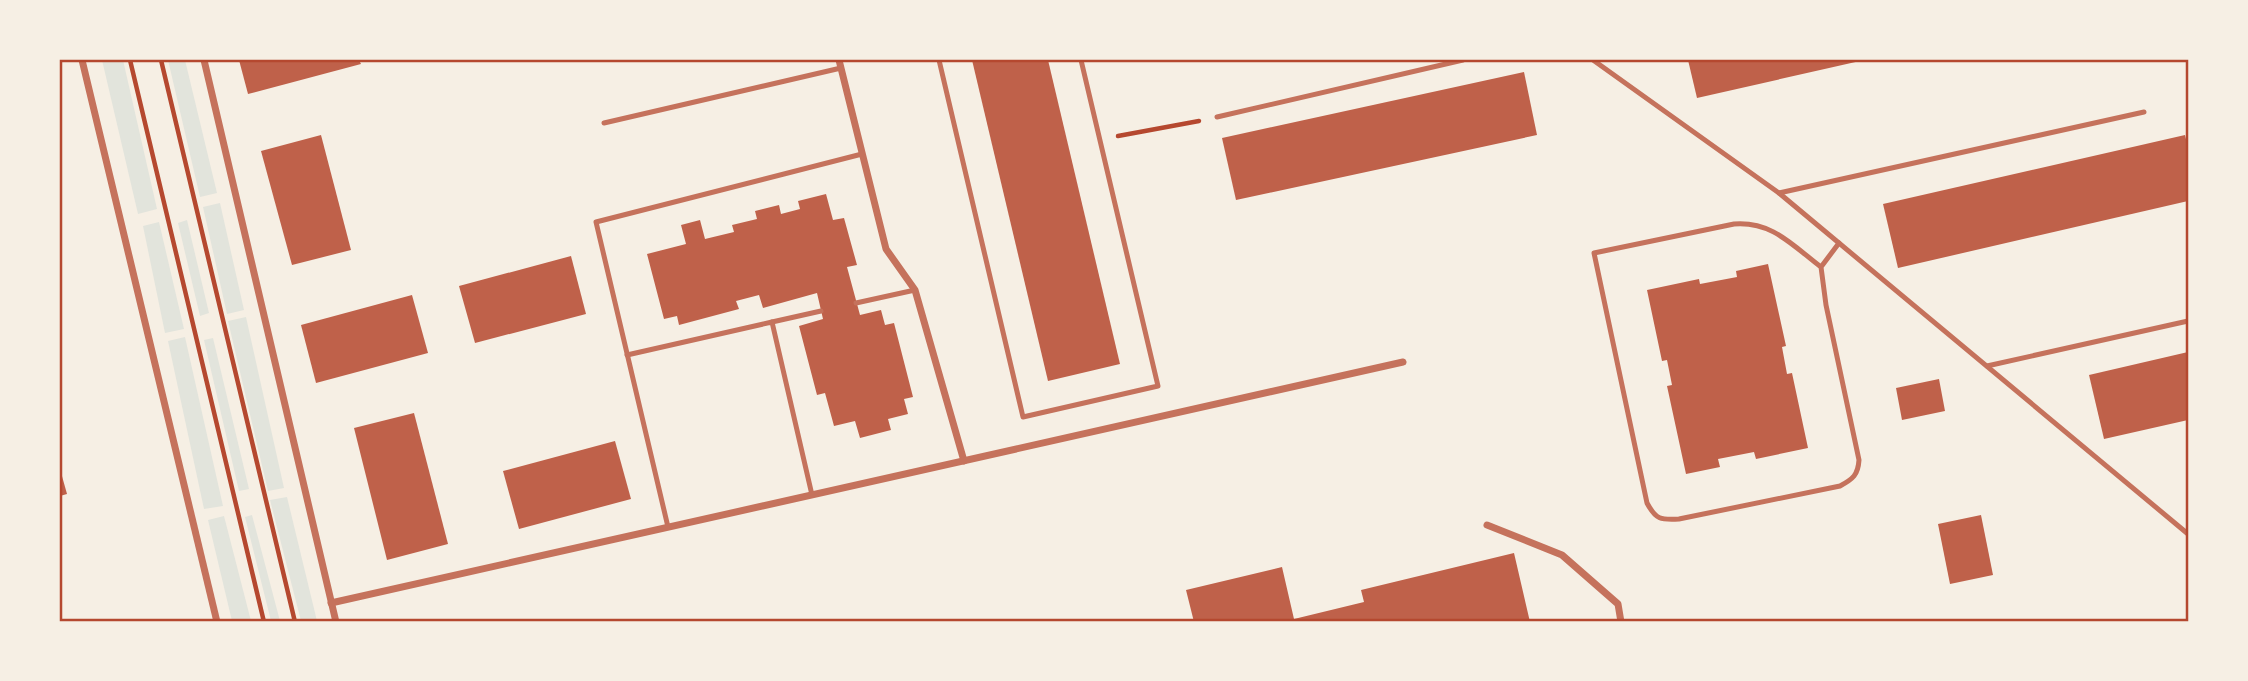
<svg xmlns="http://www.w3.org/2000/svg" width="2248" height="681" viewBox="0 0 2248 681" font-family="Lato,sans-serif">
<rect width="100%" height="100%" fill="#f6efe4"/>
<g fill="#e2e4dc">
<path d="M 102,60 L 123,60 L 157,209 L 138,214 Z"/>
<path d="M 168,60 L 185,60 L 217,193 L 200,197 Z"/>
<path d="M 220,203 L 244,310 L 227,314 L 203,207 Z"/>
<path d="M 187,220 L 209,313 L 200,316 L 178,223 Z"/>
<path d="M 159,222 L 184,329 L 165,333 L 143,226 Z"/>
<path d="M 246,317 L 284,488 L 268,491 L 228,321 Z"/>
<path d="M 185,337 L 223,506 L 204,509 L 168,341 Z"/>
<path d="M 213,338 L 249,489 L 239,491 L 204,340 Z"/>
<path d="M 287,497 L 317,621 L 301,621 L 270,500 Z"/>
<path d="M 252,515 L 280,621 L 271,621 L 245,517 Z"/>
<path d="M 224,516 L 251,621 L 232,621 L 208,520 Z"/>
</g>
<g fill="#bf614a">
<path d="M 239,60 L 359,60 L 361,64 L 248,94 Z"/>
<path d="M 972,60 L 1048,60 L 1120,364 L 1048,381 Z"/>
<path d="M 1688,60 L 1859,60 L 1860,61 L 1697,98 Z"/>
<path d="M 1524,72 L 1537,135 L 1236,200 L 1222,138 Z"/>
<path d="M 321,135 L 351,250 L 292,265 L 261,151 Z"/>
<path d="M 2185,135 L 2188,148 L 2188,201 L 1898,268 L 1883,204 Z"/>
<path d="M 826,194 L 833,220 L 844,218 L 857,265 L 847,267 L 860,315 L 881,310 L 885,325 L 894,323 L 913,397 L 904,399 L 908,414 L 888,419 L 891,430 L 860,438 L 855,421 L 834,426 L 825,393 L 817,395 L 799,326 L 823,319 L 817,293 L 763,308 L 759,295 L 736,301 L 739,309 L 679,325 L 677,316 L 664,319 L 647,254 L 686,244 L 681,225 L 700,220 L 705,239 L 734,232 L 732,225 L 757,219 L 755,211 L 779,205 L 781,214 L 800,209 L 798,201 Z"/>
<path d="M 571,256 L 586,314 L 475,343 L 459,286 Z"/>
<path d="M 1768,264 L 1786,346 L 1782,347 L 1787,374 L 1792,373 L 1808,448 L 1756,459 L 1754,452 L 1718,459 L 1720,467 L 1686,474 L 1667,386 L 1672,385 L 1667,360 L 1662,361 L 1647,290 L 1699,279 L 1700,284 L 1737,277 L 1736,271 Z"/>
<path d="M 412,295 L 428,353 L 316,383 L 301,325 Z"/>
<path d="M 2188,352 L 2188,420 L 2104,439 L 2089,375 Z"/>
<path d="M 1939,379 L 1945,411 L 1902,420 L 1896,388 Z"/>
<path d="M 414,413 L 448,544 L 387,560 L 354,428 Z"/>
<path d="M 615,441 L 631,499 L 519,529 L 503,471 Z"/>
<path d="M 60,469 L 67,494 L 60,496 Z"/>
<path d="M 1981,515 L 1993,575 L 1950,584 L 1938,524 Z"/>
<path d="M 1514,553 L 1530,622 L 1194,622 L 1186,590 L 1282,567 L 1294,619 L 1364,602 L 1361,590 Z"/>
</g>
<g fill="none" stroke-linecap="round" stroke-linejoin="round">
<g stroke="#b5482f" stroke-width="4.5">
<path d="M 130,60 L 264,622"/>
<path d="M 161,60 L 295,622"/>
<path d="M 1118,136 L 1199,121"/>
</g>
<g stroke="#c5725c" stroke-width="5">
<path d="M 939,60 L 1023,417 L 1158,386 L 1081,60"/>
<path d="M 1593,60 L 1779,193 L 2188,534"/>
<path d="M 1217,117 L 1463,60"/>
<path d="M 604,123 L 841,68"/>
<path d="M 1779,193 L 2144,112"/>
<path d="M 1821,267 C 1792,245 1772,221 1734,224 L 1594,253 L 1647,503 C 1656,520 1661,520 1679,519 L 1840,486 C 1853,479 1858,475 1859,460 L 1826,305 L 1821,267 L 1839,243"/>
<path d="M 856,303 L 915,290"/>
<path d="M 772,322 L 821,311"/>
<path d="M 627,355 L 772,322 L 812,495"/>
<path d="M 1987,366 L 2188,321"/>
<path d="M 668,527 L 596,222 L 862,154"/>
</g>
<g stroke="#c5725c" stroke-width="7">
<path d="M 82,60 L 217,622"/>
<path d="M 204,60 L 336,622"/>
<path d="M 839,60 L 886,249 L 915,290 L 964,461"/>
<path d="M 1487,525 L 1562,555 L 1618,604 L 1621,622"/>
<path d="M 331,603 L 1403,362"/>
</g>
</g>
<rect width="2248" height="681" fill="none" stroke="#f6efe4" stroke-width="122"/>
<rect x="61" y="61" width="2126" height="559" fill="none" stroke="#b5482f" stroke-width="2.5"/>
</svg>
